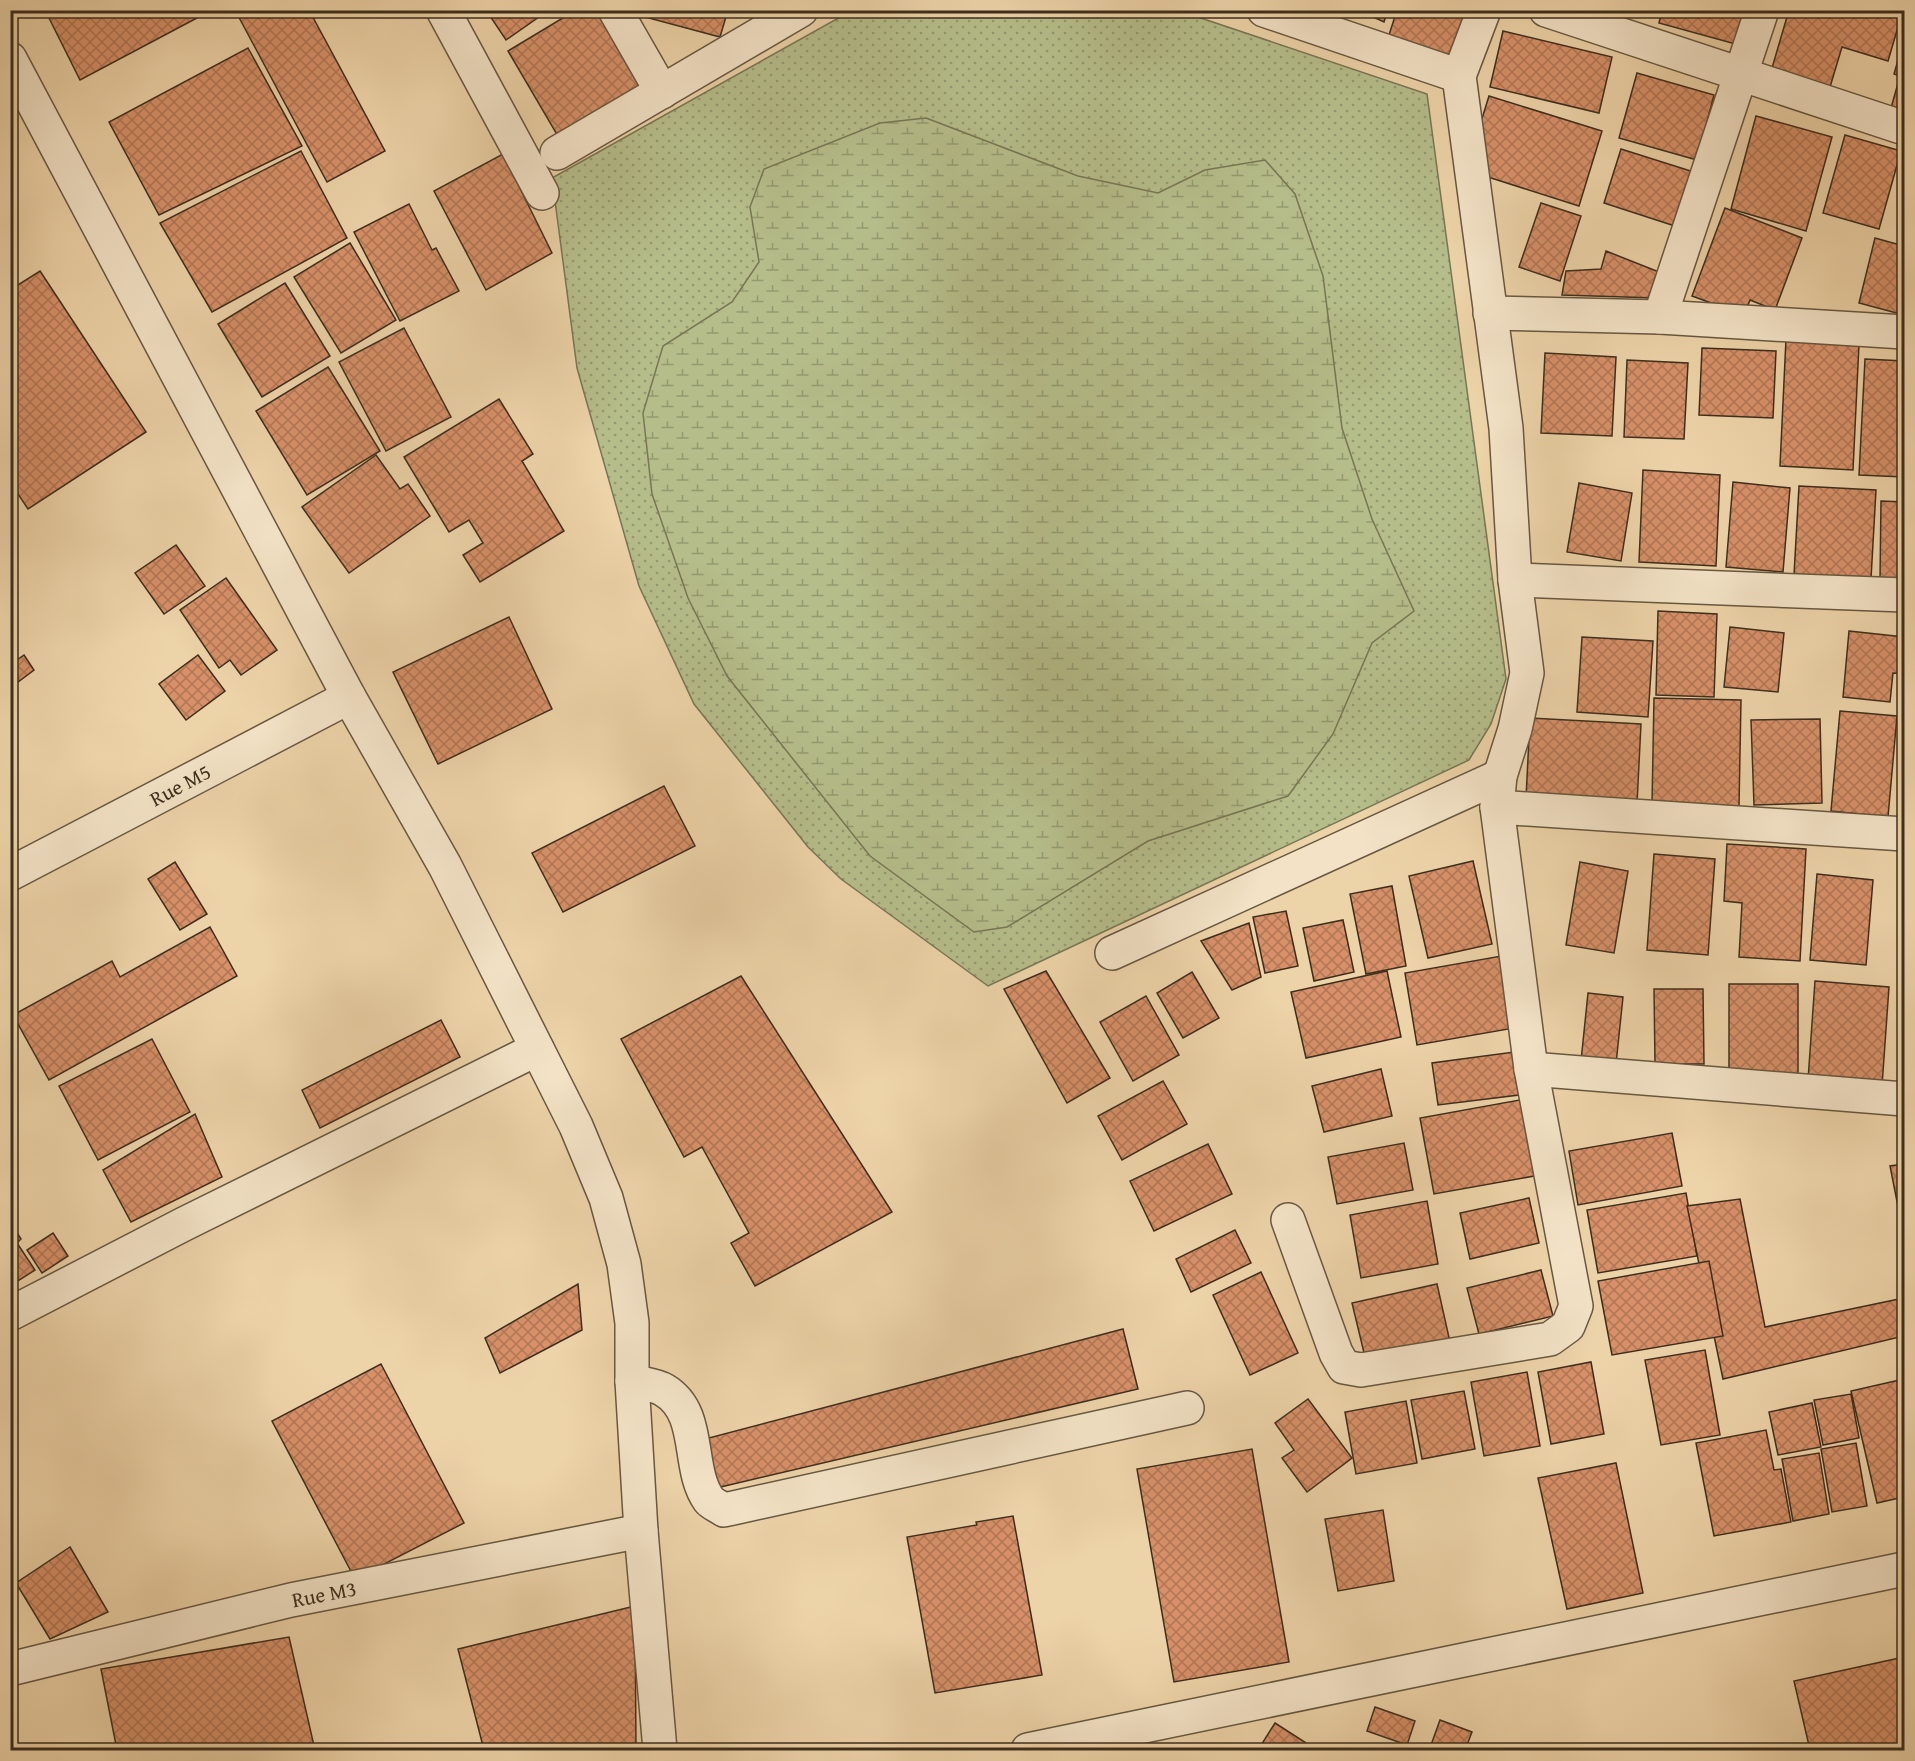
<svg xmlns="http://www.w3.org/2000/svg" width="1915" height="1761" viewBox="0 0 1915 1761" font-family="'Gentium Book Plus',serif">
<defs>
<pattern id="grass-dots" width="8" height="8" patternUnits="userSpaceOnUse" patternTransform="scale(1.5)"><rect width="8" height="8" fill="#b5bd8a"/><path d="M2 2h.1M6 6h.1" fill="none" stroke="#949a70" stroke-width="1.8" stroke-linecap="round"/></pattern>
<pattern id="wetland-marsh" width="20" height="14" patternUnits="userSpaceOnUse" patternTransform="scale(1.5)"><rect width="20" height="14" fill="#b5bd8a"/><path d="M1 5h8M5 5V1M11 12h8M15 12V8" fill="none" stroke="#949a70"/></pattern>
<pattern id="building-cross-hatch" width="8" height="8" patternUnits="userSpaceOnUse" patternTransform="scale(1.5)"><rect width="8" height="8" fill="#d79068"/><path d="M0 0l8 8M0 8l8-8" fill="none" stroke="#b07655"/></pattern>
</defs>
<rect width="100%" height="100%" fill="#edd3a8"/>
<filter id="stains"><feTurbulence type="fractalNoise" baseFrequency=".00333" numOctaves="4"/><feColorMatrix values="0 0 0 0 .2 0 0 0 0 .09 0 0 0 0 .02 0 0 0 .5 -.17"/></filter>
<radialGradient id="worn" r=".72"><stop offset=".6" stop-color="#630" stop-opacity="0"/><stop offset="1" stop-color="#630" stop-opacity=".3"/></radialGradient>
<path fill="url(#grass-dots)" stroke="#787654" stroke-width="1.5" d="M 851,11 L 1180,11 L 1427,94 L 1506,679 L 1491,724 L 1469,760 L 988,986 L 841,879 L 808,847 L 694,704 L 639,586 L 577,368 L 552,178 Z"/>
<path fill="url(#wetland-marsh)" stroke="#787654" stroke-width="1.5" d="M 926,118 L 1078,176 L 1158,193 L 1205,170 L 1265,160 L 1295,194 L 1323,276 L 1342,428 L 1372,519 L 1414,611 L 1372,643 L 1333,734 L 1288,796 L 1148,841 L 1007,927 L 974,932 L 870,856 L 727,676 L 688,598 L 652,494 L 643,413 L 663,346 L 732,302 L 759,262 L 750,207 L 764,169 L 880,123 Z"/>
<g fill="url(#building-cross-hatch)" stroke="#3c2e1d" stroke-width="1.5">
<path d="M 45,10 L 212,10 L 80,80 Z"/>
<path d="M 235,10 L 309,10 L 385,151 L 327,182 Z"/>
<path d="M 486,10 L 549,10 L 506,40 Z"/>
<path d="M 576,10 L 596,10 L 642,88 L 559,138 L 508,51 Z"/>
<path d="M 647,10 L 728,10 L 720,37 L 645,17 Z"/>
<path d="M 1358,10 L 1388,10 L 1384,22 Z"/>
<path d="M 1397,10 L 1473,10 L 1457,61 L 1388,38 Z"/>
<path d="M 1600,10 L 1624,10 L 1622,17 Z"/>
<path d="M 1662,10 L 1753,10 L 1743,46 L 1659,23 Z"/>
<path d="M 1789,10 L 1903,10 L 1888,61 L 1842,47 L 1830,87 L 1772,68 Z"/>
<path d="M 1503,31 L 1612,57 L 1599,113 L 1490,87 Z"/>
<path d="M 1904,39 L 1904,112 L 1891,108 L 1900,76 L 1894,74 Z"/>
<path d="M 248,48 L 302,146 L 159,215 L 109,122 Z"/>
<path d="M 1637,73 L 1714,95 L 1697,160 L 1619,138 Z"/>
<path d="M 1489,96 L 1602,131 L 1579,206 L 1466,170 Z"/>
<path d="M 1756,116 L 1832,137 L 1806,231 L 1731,209 Z"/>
<path d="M 1845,135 L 1901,151 L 1879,229 L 1823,213 Z"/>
<path d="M 1621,149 L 1697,173 L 1681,228 L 1604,203 Z"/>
<path d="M 301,151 L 347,238 L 212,312 L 160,223 Z"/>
<path d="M 503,154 L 552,253 L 486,290 L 434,191 Z"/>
<path d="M 1541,203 L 1581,216 L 1560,281 L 1519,267 Z"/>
<path d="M 409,204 L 432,250 L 436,248 L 459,291 L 400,321 L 354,232 Z"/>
<path d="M 1725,208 L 1802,238 L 1775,310 L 1750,300 L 1744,315 L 1692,296 Z"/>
<path d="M 1875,238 L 1904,246 L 1904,315 L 1859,303 Z"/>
<path d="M 350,243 L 396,320 L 341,353 L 294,277 Z"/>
<path d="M 1606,251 L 1664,274 L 1656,298 L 1562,295 L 1566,271 L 1601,269 Z"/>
<path d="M 40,271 L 146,432 L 28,509 L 10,482 L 10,290 Z"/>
<path d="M 285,283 L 330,356 L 262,397 L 218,324 Z"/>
<path d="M 404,328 L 451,417 L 386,451 L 339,362 Z"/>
<path d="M 1786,339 L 1859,344 L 1853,470 L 1780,466 Z"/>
<path d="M 1702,348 L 1776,351 L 1773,418 L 1699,415 Z"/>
<path d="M 1545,353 L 1616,357 L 1612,436 L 1541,433 Z"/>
<path d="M 1865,359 L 1904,361 L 1904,477 L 1859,475 Z"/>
<path d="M 1627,360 L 1688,363 L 1684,439 L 1624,437 Z"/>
<path d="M 328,367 L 380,451 L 307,495 L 256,411 Z"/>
<path d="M 499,399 L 533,454 L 522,461 L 564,531 L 480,582 L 463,555 L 483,543 L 469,520 L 449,532 L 404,457 Z"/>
<path d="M 376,455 L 400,489 L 408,484 L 430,516 L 349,573 L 302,507 Z"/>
<path d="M 1643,470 L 1720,475 L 1716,566 L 1639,562 Z"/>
<path d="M 1733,482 L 1790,488 L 1783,572 L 1726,567 Z"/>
<path d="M 1579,483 L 1632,493 L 1621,561 L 1567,552 Z"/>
<path d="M 1799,486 L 1876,490 L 1871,579 L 1794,575 Z"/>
<path d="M 1881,501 L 1904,502 L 1904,580 L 1880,580 Z"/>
<path d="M 176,545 L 205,586 L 164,614 L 135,573 Z"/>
<path d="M 226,578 L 277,650 L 241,675 L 230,660 L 219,668 L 180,610 Z"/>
<path d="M 1658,611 L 1717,614 L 1714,697 L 1656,695 Z"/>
<path d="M 509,617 L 552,709 L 438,764 L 393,672 Z"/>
<path d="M 1730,627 L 1784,633 L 1778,692 L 1724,687 Z"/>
<path d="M 1849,631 L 1904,637 L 1904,674 L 1893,673 L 1890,702 L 1843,697 Z"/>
<path d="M 1582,637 L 1653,641 L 1648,717 L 1577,712 Z"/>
<path d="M 24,655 L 34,670 L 10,688 L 10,665 Z"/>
<path d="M 198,655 L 225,691 L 186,720 L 159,684 Z"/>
<path d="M 1654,698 L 1741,700 L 1739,806 L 1652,804 Z"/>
<path d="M 1840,711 L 1897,716 L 1888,817 L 1831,811 Z"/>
<path d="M 1530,718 L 1641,724 L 1637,804 L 1526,798 Z"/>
<path d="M 1820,719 L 1822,803 L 1754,805 L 1751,720 Z"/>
<path d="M 664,786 L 695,846 L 563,912 L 532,853 Z"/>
<path d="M 1727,844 L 1806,849 L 1800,961 L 1739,957 L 1742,903 L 1724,901 Z"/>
<path d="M 1654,854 L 1715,859 L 1708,955 L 1647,950 Z"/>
<path d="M 1473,861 L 1492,944 L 1428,958 L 1409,876 Z"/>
<path d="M 175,862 L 207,914 L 180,930 L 148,879 Z"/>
<path d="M 1580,862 L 1628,871 L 1614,953 L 1566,945 Z"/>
<path d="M 1817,874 L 1873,880 L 1866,965 L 1810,960 Z"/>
<path d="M 1392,886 L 1406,966 L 1366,974 L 1350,894 Z"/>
<path d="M 1286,911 L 1298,966 L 1265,973 L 1253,917 Z"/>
<path d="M 1343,920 L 1354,972 L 1314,981 L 1303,928 Z"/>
<path d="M 1249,923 L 1261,977 L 1232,990 L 1201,941 Z"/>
<path d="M 210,927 L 237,976 L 49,1080 L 13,1015 L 112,961 L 120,977 Z"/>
<path d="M 1507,955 L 1520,1027 L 1417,1045 L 1405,973 Z"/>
<path d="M 1046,971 L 1110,1078 L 1067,1103 L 1004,989 Z"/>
<path d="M 1387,971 L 1401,1037 L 1306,1058 L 1291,992 Z"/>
<path d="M 1192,972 L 1219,1018 L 1183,1038 L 1157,993 Z"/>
<path d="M 741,976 L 892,1212 L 755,1286 L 731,1243 L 749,1233 L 702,1147 L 684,1157 L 621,1039 Z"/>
<path d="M 1815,981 L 1889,987 L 1882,1086 L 1808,1080 Z"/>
<rect x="1729" y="984" width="69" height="91"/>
<path d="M 1654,989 L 1703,989 L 1704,1064 L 1655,1064 Z"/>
<path d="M 1588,993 L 1623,997 L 1616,1064 L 1581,1061 Z"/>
<path d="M 1146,996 L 1179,1055 L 1133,1081 L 1100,1022 Z"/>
<path d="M 441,1020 L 460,1057 L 320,1128 L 302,1090 Z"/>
<path d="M 152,1039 L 190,1112 L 98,1160 L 59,1086 Z"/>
<path d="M 1514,1052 L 1519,1095 L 1438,1105 L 1432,1063 Z"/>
<path d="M 1381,1069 L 1392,1116 L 1324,1132 L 1312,1086 Z"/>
<path d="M 1163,1081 L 1187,1124 L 1122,1160 L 1098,1116 Z"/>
<path d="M 1525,1099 L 1540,1175 L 1434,1194 L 1420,1118 Z"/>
<path d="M 195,1114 L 222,1177 L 131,1222 L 103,1170 Z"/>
<path d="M 1672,1133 L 1682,1186 L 1578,1205 L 1569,1151 Z"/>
<path d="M 1404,1143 L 1413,1190 L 1337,1204 L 1328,1157 Z"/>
<path d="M 1208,1144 L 1232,1194 L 1154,1231 L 1130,1181 Z"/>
<path d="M 1904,1164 L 1904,1237 L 1890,1166 Z"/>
<path d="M 1686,1193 L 1697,1256 L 1598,1273 L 1587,1210 Z"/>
<path d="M 1529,1198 L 1539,1243 L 1470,1259 L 1460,1213 Z"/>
<path d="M 1740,1199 L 1765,1327 L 1904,1298 L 1904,1336 L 1723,1379 L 1687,1206 Z"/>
<path d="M 1427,1201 L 1438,1264 L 1361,1278 L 1350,1215 Z"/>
<path d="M 10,1222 L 21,1239 L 17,1243 L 35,1270 L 10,1286 Z"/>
<path d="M 1235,1230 L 1251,1263 L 1191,1292 L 1176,1259 Z"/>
<path d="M 53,1233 L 68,1256 L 42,1273 L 27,1250 Z"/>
<path d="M 1709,1261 L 1723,1336 L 1612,1355 L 1598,1281 Z"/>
<path d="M 1541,1270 L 1553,1316 L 1479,1334 L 1467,1288 Z"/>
<path d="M 1261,1272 L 1298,1353 L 1250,1375 L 1213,1295 Z"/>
<path d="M 578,1284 L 582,1330 L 500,1373 L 485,1338 Z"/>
<path d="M 1437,1284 L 1450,1342 L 1366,1361 L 1352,1303 Z"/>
<path d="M 1123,1329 L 1138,1389 L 712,1489 L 705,1439 Z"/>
<path d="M 1705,1350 L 1720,1435 L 1661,1445 L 1645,1360 Z"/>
<path d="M 1591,1362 L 1604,1434 L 1551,1444 L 1538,1372 Z"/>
<path d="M 381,1364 L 464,1523 L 355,1579 L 272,1421 Z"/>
<path d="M 1527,1372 L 1540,1446 L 1484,1456 L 1471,1382 Z"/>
<path d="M 1904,1379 L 1904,1497 L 1877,1503 L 1851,1391 Z"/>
<path d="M 1464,1391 L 1475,1449 L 1422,1459 L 1411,1400 Z"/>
<path d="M 1851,1394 L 1859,1438 L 1823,1445 L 1814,1400 Z"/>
<path d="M 1308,1399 L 1352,1458 L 1307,1492 L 1282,1458 L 1294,1450 L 1275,1423 Z"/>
<path d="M 1406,1401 L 1417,1463 L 1356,1474 L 1345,1412 Z"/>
<path d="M 1812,1403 L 1821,1447 L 1778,1455 L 1769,1412 Z"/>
<path d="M 1766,1430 L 1774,1470 L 1781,1469 L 1791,1522 L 1714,1536 L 1696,1443 Z"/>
<path d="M 1856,1443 L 1867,1506 L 1832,1512 L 1821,1449 Z"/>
<path d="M 1252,1449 L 1289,1662 L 1174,1682 L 1137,1469 Z"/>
<path d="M 1819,1453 L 1829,1514 L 1793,1521 L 1782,1459 Z"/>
<path d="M 1616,1463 L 1643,1593 L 1567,1609 L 1538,1478 Z"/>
<path d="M 1383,1510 L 1394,1581 L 1338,1591 L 1325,1519 Z"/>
<path d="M 1013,1516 L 1042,1675 L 935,1693 L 907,1537 L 977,1525 L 976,1522 Z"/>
<path d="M 70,1547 L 108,1612 L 50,1639 L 16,1583 Z"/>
<path d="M 635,1606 L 636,1750 L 484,1750 L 458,1649 Z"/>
<path d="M 289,1637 L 315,1750 L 117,1750 L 101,1669 Z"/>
<path d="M 1904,1657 L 1904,1750 L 1810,1750 L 1794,1681 Z"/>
<path d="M 1375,1707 L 1415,1721 L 1407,1745 L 1367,1731 Z"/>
<path d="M 1440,1720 L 1472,1732 L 1465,1750 L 1446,1750 L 1431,1745 Z"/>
<path d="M 1275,1723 L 1317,1750 L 1258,1750 Z"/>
</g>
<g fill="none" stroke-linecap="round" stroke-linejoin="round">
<defs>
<g id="minor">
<path d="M 443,10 L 542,193"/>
<path d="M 615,10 L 662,92"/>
<path d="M 1264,10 L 1459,76"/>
<path d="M 1546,10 L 1904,128"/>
<path d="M 10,59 L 349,697 L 445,866 L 576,1126 L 606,1198 L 624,1264 L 632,1323 L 632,1381 L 641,1531 L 660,1750"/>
<path d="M 557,153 L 801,10"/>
<path d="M 1490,313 L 1660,317 L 1904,332"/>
<path d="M 1660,317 L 1762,10"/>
<path d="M 1515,580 L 1904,595"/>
<path d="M 1497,807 L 1904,834"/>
<path d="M 10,874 L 349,697"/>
<path d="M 1112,953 L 1500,776"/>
<path d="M 1531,1069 L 1904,1099"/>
<path d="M 1288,1220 L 1336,1353 L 1344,1367 L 1361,1370 L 1550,1339 L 1568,1326 L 1576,1306 L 1531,1069 L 1497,807 L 1500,776 L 1515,729 L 1527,673 L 1515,580 L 1506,428 L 1459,76 L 1484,10"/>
<path d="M 10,1314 L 184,1224 L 537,1049"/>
<path d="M 632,1381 C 642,1384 656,1385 664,1390 C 703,1413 686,1468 709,1500 C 712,1504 720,1507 724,1510 L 1187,1408"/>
<path d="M 10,1669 L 291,1600 L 641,1531"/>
<path d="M 1028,1750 L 1904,1569"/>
</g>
</defs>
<use href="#minor" stroke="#685740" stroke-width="36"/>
<use href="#minor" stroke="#f3e2c6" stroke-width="33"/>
</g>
<g text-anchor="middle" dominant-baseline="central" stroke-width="4.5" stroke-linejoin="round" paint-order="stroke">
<g font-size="21" fill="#3c2e1d" stroke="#f3e2c6">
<text transform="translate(180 785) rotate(-28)">Rue M5</text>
<text transform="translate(324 1594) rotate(-11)">Rue M3</text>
</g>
</g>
<rect width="1915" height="1761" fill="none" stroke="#edd3a8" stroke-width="36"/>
<rect x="12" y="12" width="1891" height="1737" fill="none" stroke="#3c2e1d" stroke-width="3"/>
<rect x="18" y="18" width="1879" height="1725" fill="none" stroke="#3c2e1d" stroke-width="1.5"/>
<rect width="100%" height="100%" filter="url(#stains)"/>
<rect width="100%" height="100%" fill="url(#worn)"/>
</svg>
